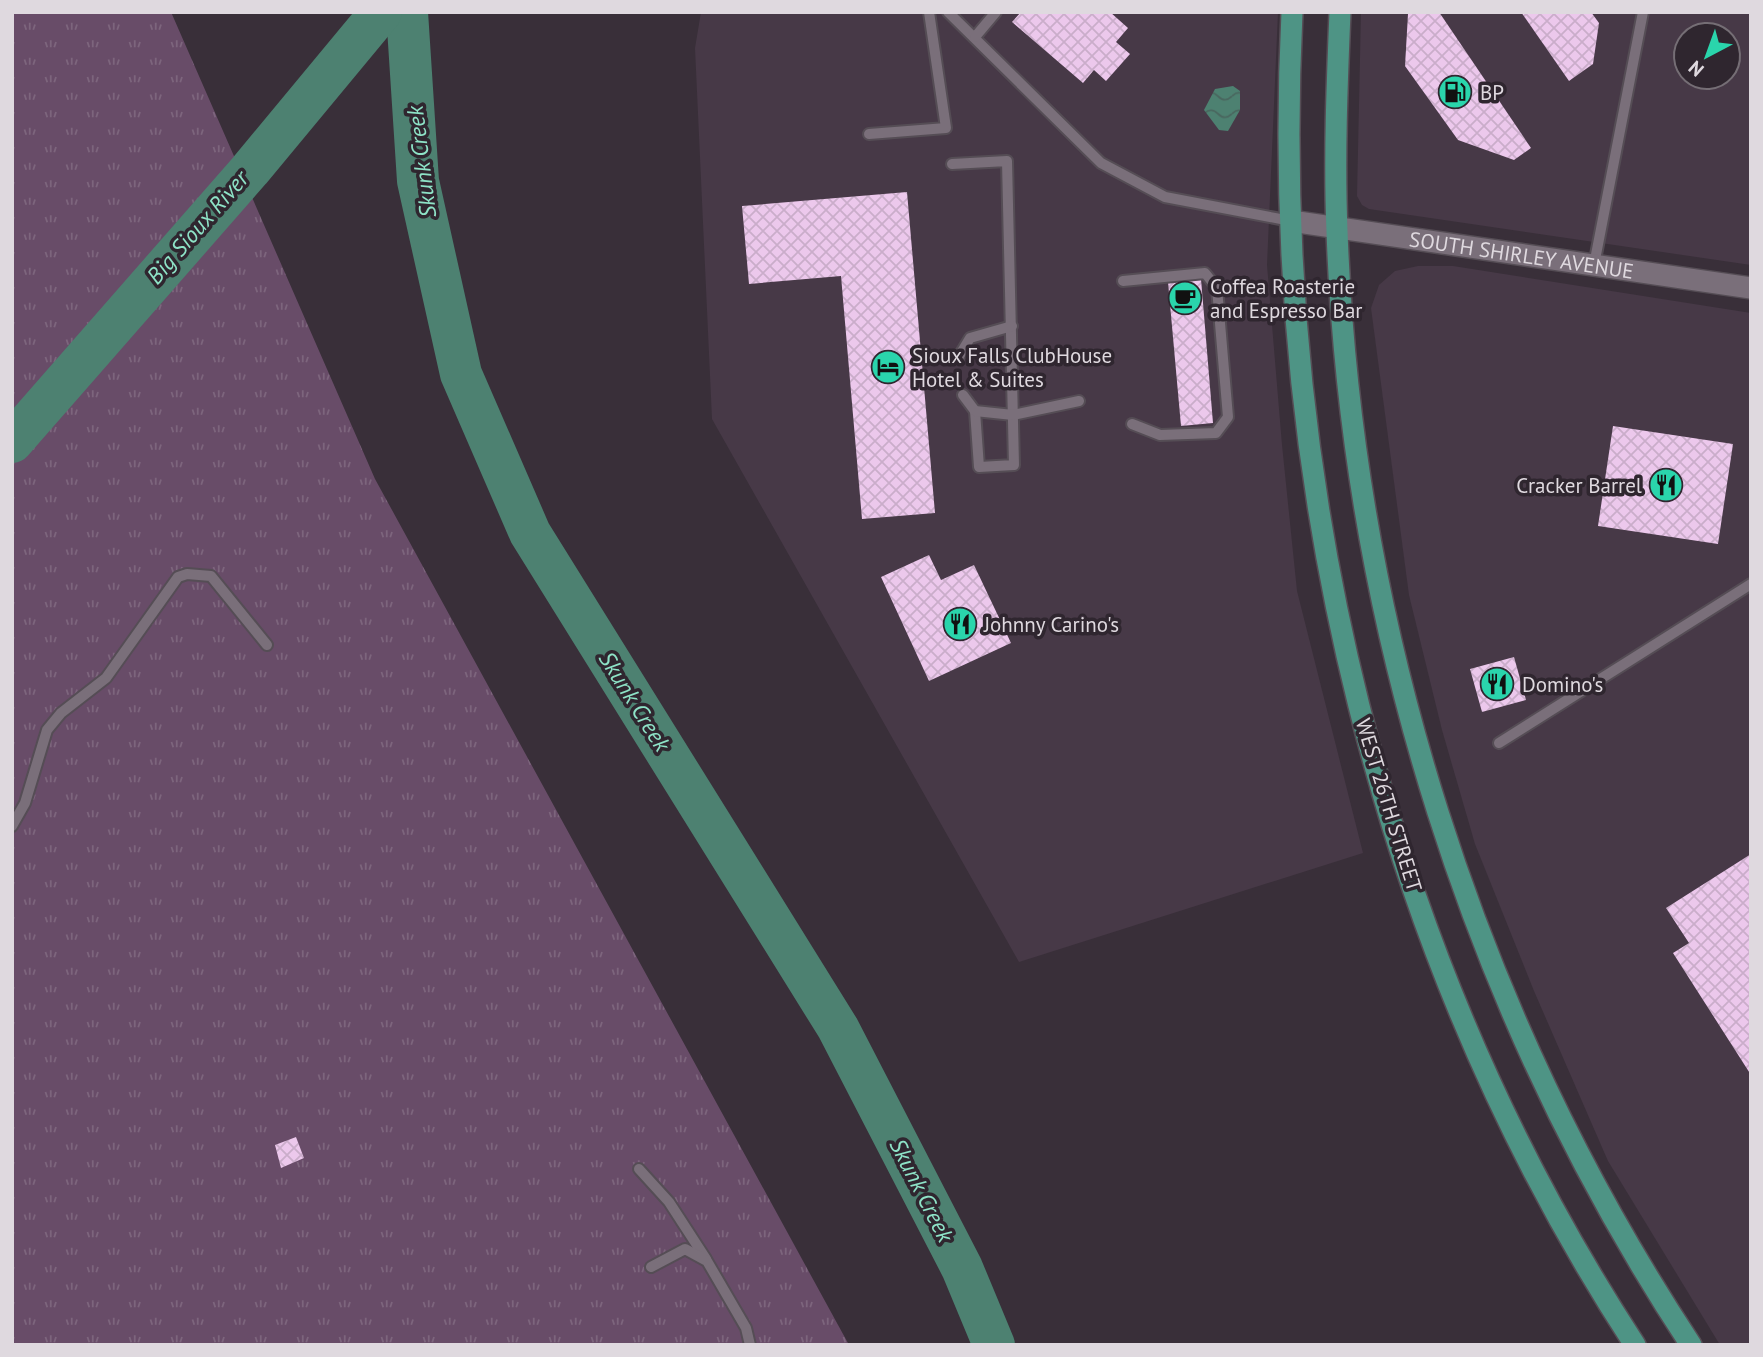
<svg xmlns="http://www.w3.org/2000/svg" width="1763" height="1357" viewBox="0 0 1763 1357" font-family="'PT Sans',sans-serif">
<defs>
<pattern id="grass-tufts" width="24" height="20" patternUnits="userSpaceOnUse" patternTransform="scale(1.75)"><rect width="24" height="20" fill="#684c68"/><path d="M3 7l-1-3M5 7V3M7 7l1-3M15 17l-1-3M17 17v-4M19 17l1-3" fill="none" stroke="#7d657d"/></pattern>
<pattern id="water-waves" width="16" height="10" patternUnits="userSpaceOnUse" patternTransform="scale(1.75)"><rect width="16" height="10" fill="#4d8171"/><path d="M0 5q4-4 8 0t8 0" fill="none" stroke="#49675f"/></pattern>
<pattern id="building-cross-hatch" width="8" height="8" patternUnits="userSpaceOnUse" patternTransform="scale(1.75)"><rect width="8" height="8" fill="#ecc8ec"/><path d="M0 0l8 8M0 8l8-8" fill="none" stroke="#caadca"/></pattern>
</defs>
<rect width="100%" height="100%" fill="#392f39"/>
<g fill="#473947" fill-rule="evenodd">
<path d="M 701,12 L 1278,12 L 1267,265 L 1282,445 L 1297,591 L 1363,853 L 1019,962 L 712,419 L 695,48 Z"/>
<path d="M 1361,12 L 1751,12 L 1751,265 L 1369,209 L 1362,205 L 1357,196 ZM 1686,35 L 1728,35 L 1728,77 L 1686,77 Z"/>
<path d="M 1418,266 L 1453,266 L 1751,313 L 1751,1345 L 1720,1345 L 1608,1161 L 1534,991 L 1475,844 L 1442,730 L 1409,595 L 1371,308 L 1379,285 L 1395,271 Z"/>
</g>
<path fill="url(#grass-tufts)" d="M 12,12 L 171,12 L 375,479 L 849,1345 L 12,1345 Z"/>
<path fill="url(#water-waves)" d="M 1233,86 L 1240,91 L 1240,110 L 1228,131 L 1219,130 L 1204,110 L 1215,89 Z"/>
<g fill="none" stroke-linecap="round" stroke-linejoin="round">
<g stroke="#4d8171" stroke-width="42">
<path d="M 407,12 L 418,181 L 461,374 L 530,533 L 838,1028 L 962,1268 L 994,1345"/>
<path d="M 12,442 L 250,170 L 381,12"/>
</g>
</g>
<g fill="url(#building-cross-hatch)">
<path d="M 1021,12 L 1110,12 L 1128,28 L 1116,42 L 1130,54 L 1106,81 L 1094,70 L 1083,83 L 1012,22 Z"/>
<path d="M 1411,12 L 1439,12 L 1531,148 L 1514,160 L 1458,140 L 1405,66 L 1408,14 Z"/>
<path d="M 1521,12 L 1591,12 L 1599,23 L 1593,64 L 1569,81 Z"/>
<path d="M 907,192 L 935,513 L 862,519 L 841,276 L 749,284 L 742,206 Z"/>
<path d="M 1201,279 L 1213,423 L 1181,426 L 1168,282 Z"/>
<path d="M 1613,426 L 1733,444 L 1718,544 L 1598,526 Z"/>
<path d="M 929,555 L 941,580 L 974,565 L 1011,643 L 929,681 L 881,577 Z"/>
<path d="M 1514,657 L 1526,700 L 1482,712 L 1470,669 Z"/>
<path d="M 1751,854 L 1751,1075 L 1673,953 L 1689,943 L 1666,908 Z"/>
<path d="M 296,1137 L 304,1158 L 281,1168 L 275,1145 Z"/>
</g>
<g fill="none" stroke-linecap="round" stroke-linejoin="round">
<defs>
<g id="lane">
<path d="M 948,12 L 1101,163 L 1165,197 L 1291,221"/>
<path d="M 975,37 L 996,12"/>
<path d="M 869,134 L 946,128 L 929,12"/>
<path d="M 952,164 L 1007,161 L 1014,465 L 979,467 L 975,411"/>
<path d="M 1594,265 L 1643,12"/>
<path d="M 1123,281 L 1205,273 L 1217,288 L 1228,417 L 1216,433 L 1160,435 L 1132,424"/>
<path d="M 958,358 L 970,338 L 1012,326"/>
<path d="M 963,395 L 975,411 L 1013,415 L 1079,401"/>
<path d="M 1499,743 L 1751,584"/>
<path d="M 12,826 L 25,803 L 47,730 L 61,713 L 106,678 L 178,577 L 187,574 L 211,576 L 267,645"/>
<path d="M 639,1169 L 669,1202 L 706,1259"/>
<path d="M 651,1267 L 685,1249 L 707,1261 L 746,1328 L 750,1345"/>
</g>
<g id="secondary">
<path id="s1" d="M 1291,221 L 1751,288"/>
</g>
<g id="primary">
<path d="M 1292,12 C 1269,476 1379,953 1635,1345"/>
<path d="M 1340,12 C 1337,85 1334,158 1337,231 C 1351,624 1474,1016 1691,1345"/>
</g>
</defs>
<use href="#lane" stroke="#554d55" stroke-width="14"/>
<use href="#secondary" stroke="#554d55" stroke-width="24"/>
<use href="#primary" stroke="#554d55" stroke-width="24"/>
<use href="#lane" stroke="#7a6f7a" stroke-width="10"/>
<use href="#secondary" stroke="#7a6f7a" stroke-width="21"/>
<use href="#primary" stroke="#4e9485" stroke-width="21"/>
</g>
<defs>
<symbol id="fuel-disc" viewBox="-11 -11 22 22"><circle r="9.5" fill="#2ad5ac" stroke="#2f262f"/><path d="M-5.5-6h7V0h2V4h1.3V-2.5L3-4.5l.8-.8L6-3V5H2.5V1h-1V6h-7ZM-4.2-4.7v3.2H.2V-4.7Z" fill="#111"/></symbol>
<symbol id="cafe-disc" viewBox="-11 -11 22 22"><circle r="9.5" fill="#2ad5ac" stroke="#2f262f"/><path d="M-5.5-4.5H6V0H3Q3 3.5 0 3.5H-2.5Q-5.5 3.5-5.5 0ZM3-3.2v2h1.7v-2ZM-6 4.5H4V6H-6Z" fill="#111"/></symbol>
<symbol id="hotel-disc" viewBox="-11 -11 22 22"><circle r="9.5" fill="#2ad5ac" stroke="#2f262f"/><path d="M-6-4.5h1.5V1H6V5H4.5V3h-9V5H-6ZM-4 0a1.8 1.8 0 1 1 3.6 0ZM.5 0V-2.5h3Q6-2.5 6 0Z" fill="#111"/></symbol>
<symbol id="restaurant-disc" viewBox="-11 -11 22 22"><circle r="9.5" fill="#2ad5ac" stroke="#2f262f"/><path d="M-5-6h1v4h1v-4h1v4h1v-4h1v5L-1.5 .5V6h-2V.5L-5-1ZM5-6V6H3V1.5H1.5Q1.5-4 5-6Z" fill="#111"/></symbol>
</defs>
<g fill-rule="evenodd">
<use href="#fuel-disc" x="1436" y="73" width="38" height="38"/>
<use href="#cafe-disc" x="1166" y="279" width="38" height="38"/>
<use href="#hotel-disc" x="869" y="348" width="38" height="38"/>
<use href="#restaurant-disc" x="1647" y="466" width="38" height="38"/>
<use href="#restaurant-disc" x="941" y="605" width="38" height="38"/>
<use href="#restaurant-disc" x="1478" y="665" width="38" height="38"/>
</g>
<g text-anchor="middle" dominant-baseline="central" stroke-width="7" stroke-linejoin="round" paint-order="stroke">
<g font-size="21" fill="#dfd9df" stroke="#2f262f" text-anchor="start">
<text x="1480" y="92">BP</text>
<text x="1210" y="286">Coffea Roasterie<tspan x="1210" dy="24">and Espresso Bar</tspan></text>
<text x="912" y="355">Sioux Falls ClubHouse<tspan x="912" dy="24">Hotel &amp; Suites</tspan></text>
<text x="1642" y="485" text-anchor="end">Cracker Barrel</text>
<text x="984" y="624">Johnny Carino's</text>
<text x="1522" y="684">Domino's</text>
</g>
<g font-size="21" fill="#dfd9df" stroke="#2f262f">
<text stroke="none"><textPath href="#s1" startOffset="233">SOUTH SHIRLEY AVENUE</textPath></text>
<text transform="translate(1389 805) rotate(73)">WEST 26TH STREET</text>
</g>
<g font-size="23" font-style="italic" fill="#8ee3c7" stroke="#2f262f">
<text transform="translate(421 162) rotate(-97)">Skunk Creek</text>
<text transform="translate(197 227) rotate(-49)">Big Sioux River</text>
<text transform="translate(635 701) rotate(58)">Skunk Creek</text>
<text transform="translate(922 1190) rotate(63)">Skunk Creek</text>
</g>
</g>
<rect width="1763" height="1357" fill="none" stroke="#dfd9df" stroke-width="28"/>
<g transform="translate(1707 56) rotate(221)"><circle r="33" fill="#2f262f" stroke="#756e75" stroke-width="2"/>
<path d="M0-5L12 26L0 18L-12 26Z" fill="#2ad5ac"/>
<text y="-10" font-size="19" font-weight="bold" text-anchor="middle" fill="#dfd9df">N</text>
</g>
</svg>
